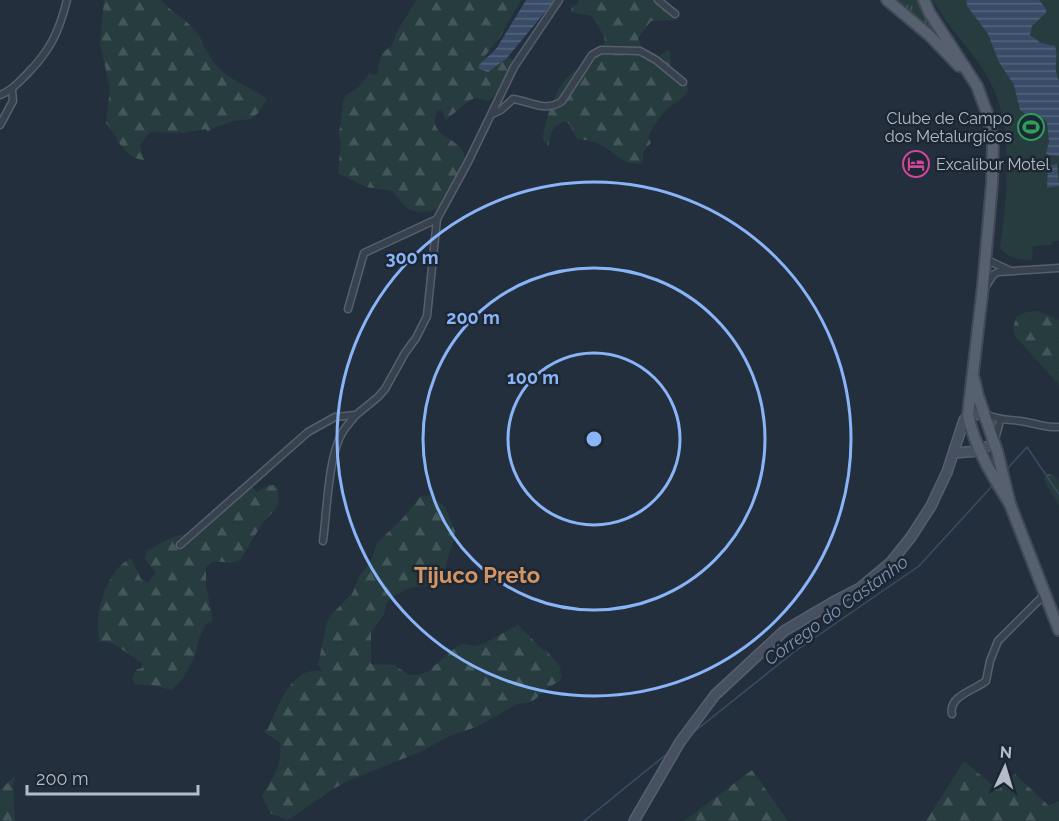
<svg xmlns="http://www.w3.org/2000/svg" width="1059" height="821" viewBox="0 0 1059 821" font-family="Raleway,sans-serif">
<defs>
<pattern id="grass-tufts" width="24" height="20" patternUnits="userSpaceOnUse" patternTransform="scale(1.5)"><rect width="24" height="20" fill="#263c3f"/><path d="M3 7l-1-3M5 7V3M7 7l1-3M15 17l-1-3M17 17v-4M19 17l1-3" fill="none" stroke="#435659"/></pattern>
<pattern id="forest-firs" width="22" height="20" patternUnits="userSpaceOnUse" patternTransform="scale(1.5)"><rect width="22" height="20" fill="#263c3f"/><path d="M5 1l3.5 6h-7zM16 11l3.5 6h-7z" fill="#435659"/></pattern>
<pattern id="water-rules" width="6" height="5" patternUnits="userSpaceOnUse" patternTransform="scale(1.5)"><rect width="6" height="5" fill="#394c67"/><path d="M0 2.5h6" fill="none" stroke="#53647b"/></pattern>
</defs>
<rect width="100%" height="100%" fill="#242f3e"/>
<path fill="url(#grass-tufts)" d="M 896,0 L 919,0 L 940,35 Z"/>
<g fill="url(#forest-firs)">
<path d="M 104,0 L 161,0 C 172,13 187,19 198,34 C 205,46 209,59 220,69 C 233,82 252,88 267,99 L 258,113 L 251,119 L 233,121 L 216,127 L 207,132 L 206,129 L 183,133 L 150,132 L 140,145 L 144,160 C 122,158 119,138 106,123 L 110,89 L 100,44 Z"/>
<path d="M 417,0 L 521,0 L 500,37 L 485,56 L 488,60 L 506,57 L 513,60 L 513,65 L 501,90 L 488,101 L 475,98 L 470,100 L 446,120 L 442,111 L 437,110 C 437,113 435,116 435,120 C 433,139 468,139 465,163 L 444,205 C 433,213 416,215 405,206 C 400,202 397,195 392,191 L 366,187 L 338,173 L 341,142 L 338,133 L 340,128 L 343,101 L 346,95 L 359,87 L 370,72 L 373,75 L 378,74 C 378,62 380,52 392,46 L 397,31 Z"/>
<path d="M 578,0 L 666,0 L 678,20 L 651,21 L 638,38 L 642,49 L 650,58 L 658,57 L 667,50 L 670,51 C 671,68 670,75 687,85 L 688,90 C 684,99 674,103 667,109 C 659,118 653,126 648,137 L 651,143 L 643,152 L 643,162 L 641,164 C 619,164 615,151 597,143 C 591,140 584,140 577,139 L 570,125 L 565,121 C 553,126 549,133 549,146 L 543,140 C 544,121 557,83 573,72 C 578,68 585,67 591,66 L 605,42 L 604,36 L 592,16 L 571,12 L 572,6 L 579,4 Z"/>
<path d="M 1038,311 L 1059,320 L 1059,385 L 1015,336 L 1013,327 L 1017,316 L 1027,312 Z"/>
<path d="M 1048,474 L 1053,475 L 1059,481 L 1059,506 L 1046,484 L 1044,477 Z"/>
<path d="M 274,485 L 277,487 L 279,499 L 277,507 L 262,524 L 240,560 L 231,563 L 213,561 L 206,567 L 206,585 L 213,621 L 206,624 L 198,641 L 195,656 L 183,678 L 172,690 L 152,685 L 135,685 L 132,679 L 136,670 L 142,668 L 142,663 L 114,644 L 103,641 L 100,643 C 92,617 106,570 131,558 L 141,579 L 147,583 L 156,573 L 144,558 L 148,550 L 175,536 L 201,532 L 214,516 L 252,487 L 257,492 L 267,486 Z"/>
<path d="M 430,495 L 445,507 L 455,531 L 454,540 L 447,560 L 444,577 L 435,584 L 409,588 L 392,597 L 386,604 L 384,614 L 371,633 L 371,664 L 394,665 L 409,675 L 418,675 L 427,672 L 456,647 L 463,644 L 474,646 L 483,644 L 518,625 L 544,651 L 545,649 L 561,668 L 559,673 L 562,673 L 560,681 L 547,688 L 532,702 L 517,704 L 476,727 L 450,736 L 420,752 L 350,780 L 333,789 L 288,820 L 270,813 L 262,796 C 272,778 283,766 280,743 L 263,731 L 268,729 C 277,708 293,663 323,672 L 318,665 L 327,622 L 332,614 L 352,594 L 359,577 L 371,561 L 377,543 L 403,518 L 421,496 Z"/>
<path d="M 964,761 L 998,790 L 1015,774 L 1049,806 L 1059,801 L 1059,821 L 926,821 Z"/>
<path d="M 752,770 L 788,821 L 684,821 Z"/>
<path d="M 15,776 L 13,784 L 15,821 L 0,821 L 0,790 Z"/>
</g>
<path fill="#263c3f" d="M 933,0 L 1059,0 L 1059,241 L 1054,241 L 1051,245 L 1033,246 L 1032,260 C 1018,259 1010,259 1000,248 C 1007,197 1015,126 989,80 C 974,51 948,29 933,0 Z"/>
<g fill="url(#water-rules)">
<path d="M 526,0 L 555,0 L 507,58 L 488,72 L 479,69 L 479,65 L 496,49 Z"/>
<path d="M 966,0 L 1039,0 L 1046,9 L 1046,13 L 1032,26 L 1030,35 L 1041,43 L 1055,46 C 1059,59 1052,66 1059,81 L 1059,156 L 1048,155 L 1046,153 L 1049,142 L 1047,122 L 1043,119 L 1028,117 L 1020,110 L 1014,85 L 999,62 L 988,34 L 967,6 Z"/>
<path d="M 1057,164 L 1059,186 L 1047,188 L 1048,166 Z"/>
</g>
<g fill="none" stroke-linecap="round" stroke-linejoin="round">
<g stroke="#394c67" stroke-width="1.5">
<path d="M 1007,469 L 1027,447 L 1059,494"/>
<path d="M 690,735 L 794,652 L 919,566 L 993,485"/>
<path d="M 584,821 L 668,753"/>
</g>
<defs>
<g id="minor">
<path d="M 658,0 L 675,14"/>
<path d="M 0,95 C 11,91 18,83 26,75 C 50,51 59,32 67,0"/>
<path d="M 492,114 L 501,110 L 513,99 C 530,101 546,113 562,101 L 592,55 L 601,50 L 640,51 L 656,60 L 683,82"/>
<path d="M 0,125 L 13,101 L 12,90"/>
<path d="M 985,259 L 1011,271"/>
<path d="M 986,286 L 993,275 L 998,272 L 1059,268"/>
<path d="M 348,309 L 364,253 L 437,219"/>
<path d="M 985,414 C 1000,421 1010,419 1026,422 C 1038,424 1047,428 1059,427"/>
<path d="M 995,439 L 1000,421"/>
<path d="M 323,541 C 327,512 328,453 344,430 C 347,425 352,420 356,415"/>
<path d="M 180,545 L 308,432 L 335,417 L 356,415 L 378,397 L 385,389 L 405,353 L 416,338 L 427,316 L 437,219 L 468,162 L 514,67 L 559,0"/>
<path d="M 952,714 C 948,696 975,690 986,681 L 990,661 L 998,641 L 1045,594"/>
</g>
<g id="secondary">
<path d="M 954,453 L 979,451 L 994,443"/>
<path d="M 634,821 L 680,742 L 715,695 L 784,631 L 835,601 L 860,588 L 891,562 L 911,537 L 931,506 L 947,472 L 964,420 L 968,415 L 984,414"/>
</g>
<g id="primary">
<path d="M 887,0 L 930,36 L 959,66"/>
<path d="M 924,0 L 929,12 L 977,86 L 988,116 L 993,143 L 992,184 L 983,286 L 968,415 C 975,448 992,475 1010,504"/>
<path d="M 974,379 L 978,396 L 997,451 L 1010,504 L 1059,630"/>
</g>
</defs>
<use href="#minor" stroke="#565f6c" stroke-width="9"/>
<use href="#secondary" stroke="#565f6c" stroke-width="12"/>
<use href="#primary" stroke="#414a57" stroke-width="14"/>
<use href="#minor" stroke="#38414e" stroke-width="6"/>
<use href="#secondary" stroke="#465061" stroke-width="9"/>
<use href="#primary" stroke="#56606e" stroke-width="10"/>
</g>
<g fill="none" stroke="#8ab4f8" stroke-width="3">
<circle cx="594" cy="439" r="86"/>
<circle cx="594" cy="439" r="171"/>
<circle cx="594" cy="439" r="257"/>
</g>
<defs>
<symbol id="stadium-ring" viewBox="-11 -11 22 22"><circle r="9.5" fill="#1d2633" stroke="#2e9e5b" stroke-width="1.5"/><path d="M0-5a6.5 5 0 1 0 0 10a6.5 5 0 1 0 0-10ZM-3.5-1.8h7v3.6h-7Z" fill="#2e9e5b"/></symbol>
<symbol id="hotel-ring" viewBox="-11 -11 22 22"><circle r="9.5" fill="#1d2633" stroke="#d1479c" stroke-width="1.5"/><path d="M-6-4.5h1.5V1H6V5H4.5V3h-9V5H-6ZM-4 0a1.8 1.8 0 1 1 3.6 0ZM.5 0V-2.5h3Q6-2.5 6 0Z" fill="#d1479c"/></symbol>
</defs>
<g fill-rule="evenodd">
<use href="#stadium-ring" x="1016" y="112" width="30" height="30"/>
<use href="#hotel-ring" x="901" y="149" width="30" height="30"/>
</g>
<g text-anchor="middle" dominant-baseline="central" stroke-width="5" stroke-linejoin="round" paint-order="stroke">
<g font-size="16" fill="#b4bcc9" stroke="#1d2633" text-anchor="end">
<text x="1012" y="118">Clube de Campo<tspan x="1012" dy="18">dos Metalurgícos</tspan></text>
<text x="936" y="164" text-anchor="start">Excalibur Motel</text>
</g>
<g font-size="18" font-style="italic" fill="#7c92b1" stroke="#1d2633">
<text transform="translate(836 610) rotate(-36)">Córrego do Castanho</text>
</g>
<g font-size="22" font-weight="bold" fill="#d59563" stroke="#1d2633">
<text x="477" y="575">Tijuco Preto</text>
</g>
</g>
<circle cx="594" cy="439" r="9" fill="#8ab4f8" stroke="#1d2633" stroke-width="3"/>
<g font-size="18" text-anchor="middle" font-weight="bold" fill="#8ab4f8" stroke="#1d2633" stroke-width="5" stroke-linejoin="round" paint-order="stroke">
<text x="412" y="264">300 m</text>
<text x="473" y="324">200 m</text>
<text x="533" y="384">100 m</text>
</g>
<g transform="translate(1005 767) rotate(4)" stroke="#1d2633" stroke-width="4.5" paint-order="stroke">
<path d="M0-4.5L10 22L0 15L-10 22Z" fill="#b4bcc9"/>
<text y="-9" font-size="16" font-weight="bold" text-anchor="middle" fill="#b4bcc9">N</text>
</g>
<path d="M27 785v9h171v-9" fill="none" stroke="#b4bcc9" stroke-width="3"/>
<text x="36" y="785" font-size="18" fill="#b4bcc9" stroke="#1d2633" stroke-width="4.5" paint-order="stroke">200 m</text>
</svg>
